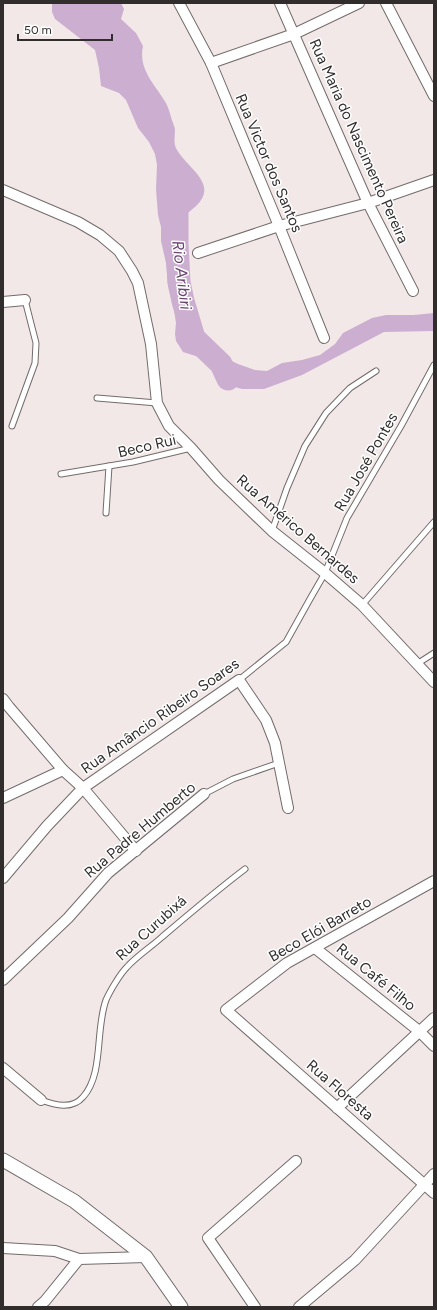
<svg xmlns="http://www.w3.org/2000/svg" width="437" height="1310" viewBox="0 0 437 1310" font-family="Figtree,sans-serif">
<rect width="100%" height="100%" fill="#f2e8e7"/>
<path fill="#ccaed1" d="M 52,3 L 121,3 L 124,9 L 121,19 L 136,33 L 143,46 C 138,70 155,84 166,103 C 168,107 170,113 171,117 C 172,121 174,125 175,129 C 175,136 173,144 177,150 C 188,169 220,184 195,207 C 188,212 184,219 176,221 L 172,230 L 180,278 L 181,287 L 179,297 L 188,337 L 193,345 L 205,352 L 232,361 L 238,364 L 255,370 L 267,371 L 282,363 L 302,360 L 320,355 L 335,344 L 343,333 L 372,318 L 386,315 L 414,315 L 434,313 L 434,331 L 384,332 L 302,375 L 264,389 L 242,389 L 228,385 L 222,380 L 216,370 L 207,364 L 202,358 L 183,352 L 176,341 L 175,334 L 176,323 L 174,310 L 168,286 L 166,263 L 161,241 L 161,227 L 158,215 L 156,189 L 157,165 L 155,154 L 149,142 L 138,128 L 126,100 L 119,93 L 101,86 L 99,68 L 95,50 L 55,19 L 52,12 Z"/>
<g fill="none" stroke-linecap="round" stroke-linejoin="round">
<path stroke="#ccaed1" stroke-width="23" d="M 177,190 L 177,244 L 179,282 L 183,301 L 194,338 L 221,364 L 228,379"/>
<defs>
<g id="service">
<path d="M 97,398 L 157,403"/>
<path d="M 12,426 L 35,363 L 36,343 L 25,300"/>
<path d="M 61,474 L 133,462 L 191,448"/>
<path d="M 106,513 L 109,466"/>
<path d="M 272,531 L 287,488 L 305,446 L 326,413 L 350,388 L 376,371"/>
<path d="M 362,605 L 434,522"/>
<path d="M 417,664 L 434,653"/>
<path d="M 239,680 L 286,642 L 310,599 L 325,573 L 347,518 L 401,426 L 434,365"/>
<path d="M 204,794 L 233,779 L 279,763"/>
<path d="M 41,1100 C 55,1105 72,1110 83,1097 C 104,1074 95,1030 106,1000 C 110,991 120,974 127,967 C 137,956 151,947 162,937 C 189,914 216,891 245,869"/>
</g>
<g id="minor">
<path d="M 179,3 L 211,63 L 279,226 L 324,338"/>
<path d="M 280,3 L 368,203 L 413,291"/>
<path d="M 386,3 L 434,96"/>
<path d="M 211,63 L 294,34 L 359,3"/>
<path d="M 3,190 L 78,222 L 100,235 L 119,251 L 132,271 L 138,283 L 151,344 L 157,403 L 169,426 L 191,448 L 219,480 L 272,531 L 325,573 L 362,605 L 434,682"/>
<path d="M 198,253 L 279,226 L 368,203 L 434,180"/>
<path d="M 3,302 L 25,300"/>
<path d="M 3,699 L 9,707 L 63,770 L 83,788 L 136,851"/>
<path d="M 3,798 L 63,770"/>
<path d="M 3,878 L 47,826 L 83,788 L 239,680 L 266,720 L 275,743 L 288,808"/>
<path d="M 434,881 L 287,963 L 226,1010 L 434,1193"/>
<path d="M 315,948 L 419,1031 L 434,1046"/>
<path d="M 3,980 L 68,918 L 108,873 L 204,794"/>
<path d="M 3,1068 L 41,1100"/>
<path d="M 337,1108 L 434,1018"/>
<path d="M 3,1248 L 55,1251 L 79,1259"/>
<path d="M 38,1307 L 45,1301 L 79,1259 L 146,1257"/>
<path d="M 255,1307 L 208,1238 L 296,1161"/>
<path d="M 299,1307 L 355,1260 L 434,1174"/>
</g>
<path id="tertiary" d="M 3,1160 L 74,1201 L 146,1257 L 181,1307"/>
</defs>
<use href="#service" stroke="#746b6b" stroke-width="7"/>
<use href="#minor" stroke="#746b6b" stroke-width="12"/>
<use href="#tertiary" stroke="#746b6b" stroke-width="15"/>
<use href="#service" stroke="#fff" stroke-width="5"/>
<use href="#minor" stroke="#fff" stroke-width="10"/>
<use href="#tertiary" stroke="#fff" stroke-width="13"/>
</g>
<g text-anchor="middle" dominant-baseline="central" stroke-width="3" stroke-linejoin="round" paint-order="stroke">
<g font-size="15" fill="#312d2d" stroke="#fff">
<text transform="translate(359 141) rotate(66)">Rua Maria do Nascimento Pereira</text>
<text transform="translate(269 163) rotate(67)">Rua Victor dos Santos</text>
<text transform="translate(147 446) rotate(-13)">Beco Rui</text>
<text transform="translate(366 462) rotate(-60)">Rua José Pontes</text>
<text transform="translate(298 529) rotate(41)">Rua Américo Bernardes</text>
<text transform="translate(160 716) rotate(-35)">Rua Amâncio Ribeiro Soares</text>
<text transform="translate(140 830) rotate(-40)">Rua Padre Humberto</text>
<text transform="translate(151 928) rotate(-42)">Rua Curubixá</text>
<text transform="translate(320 929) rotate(-30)">Beco Elói Barreto</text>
<text transform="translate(376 977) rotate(39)">Rua Café Filho</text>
<text transform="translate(340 1090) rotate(41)">Rua Floresta</text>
</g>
<g font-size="16" font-style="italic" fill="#6b4272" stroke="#fff">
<text transform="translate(182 275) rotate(83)">Rio Aribiri</text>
</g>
</g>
<rect width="437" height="1310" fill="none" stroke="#312d2d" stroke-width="8"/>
<path d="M18 34v6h94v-6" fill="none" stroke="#312d2d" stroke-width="2"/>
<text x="24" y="34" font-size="12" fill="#312d2d" stroke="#ffffff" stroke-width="3" paint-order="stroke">50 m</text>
</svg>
